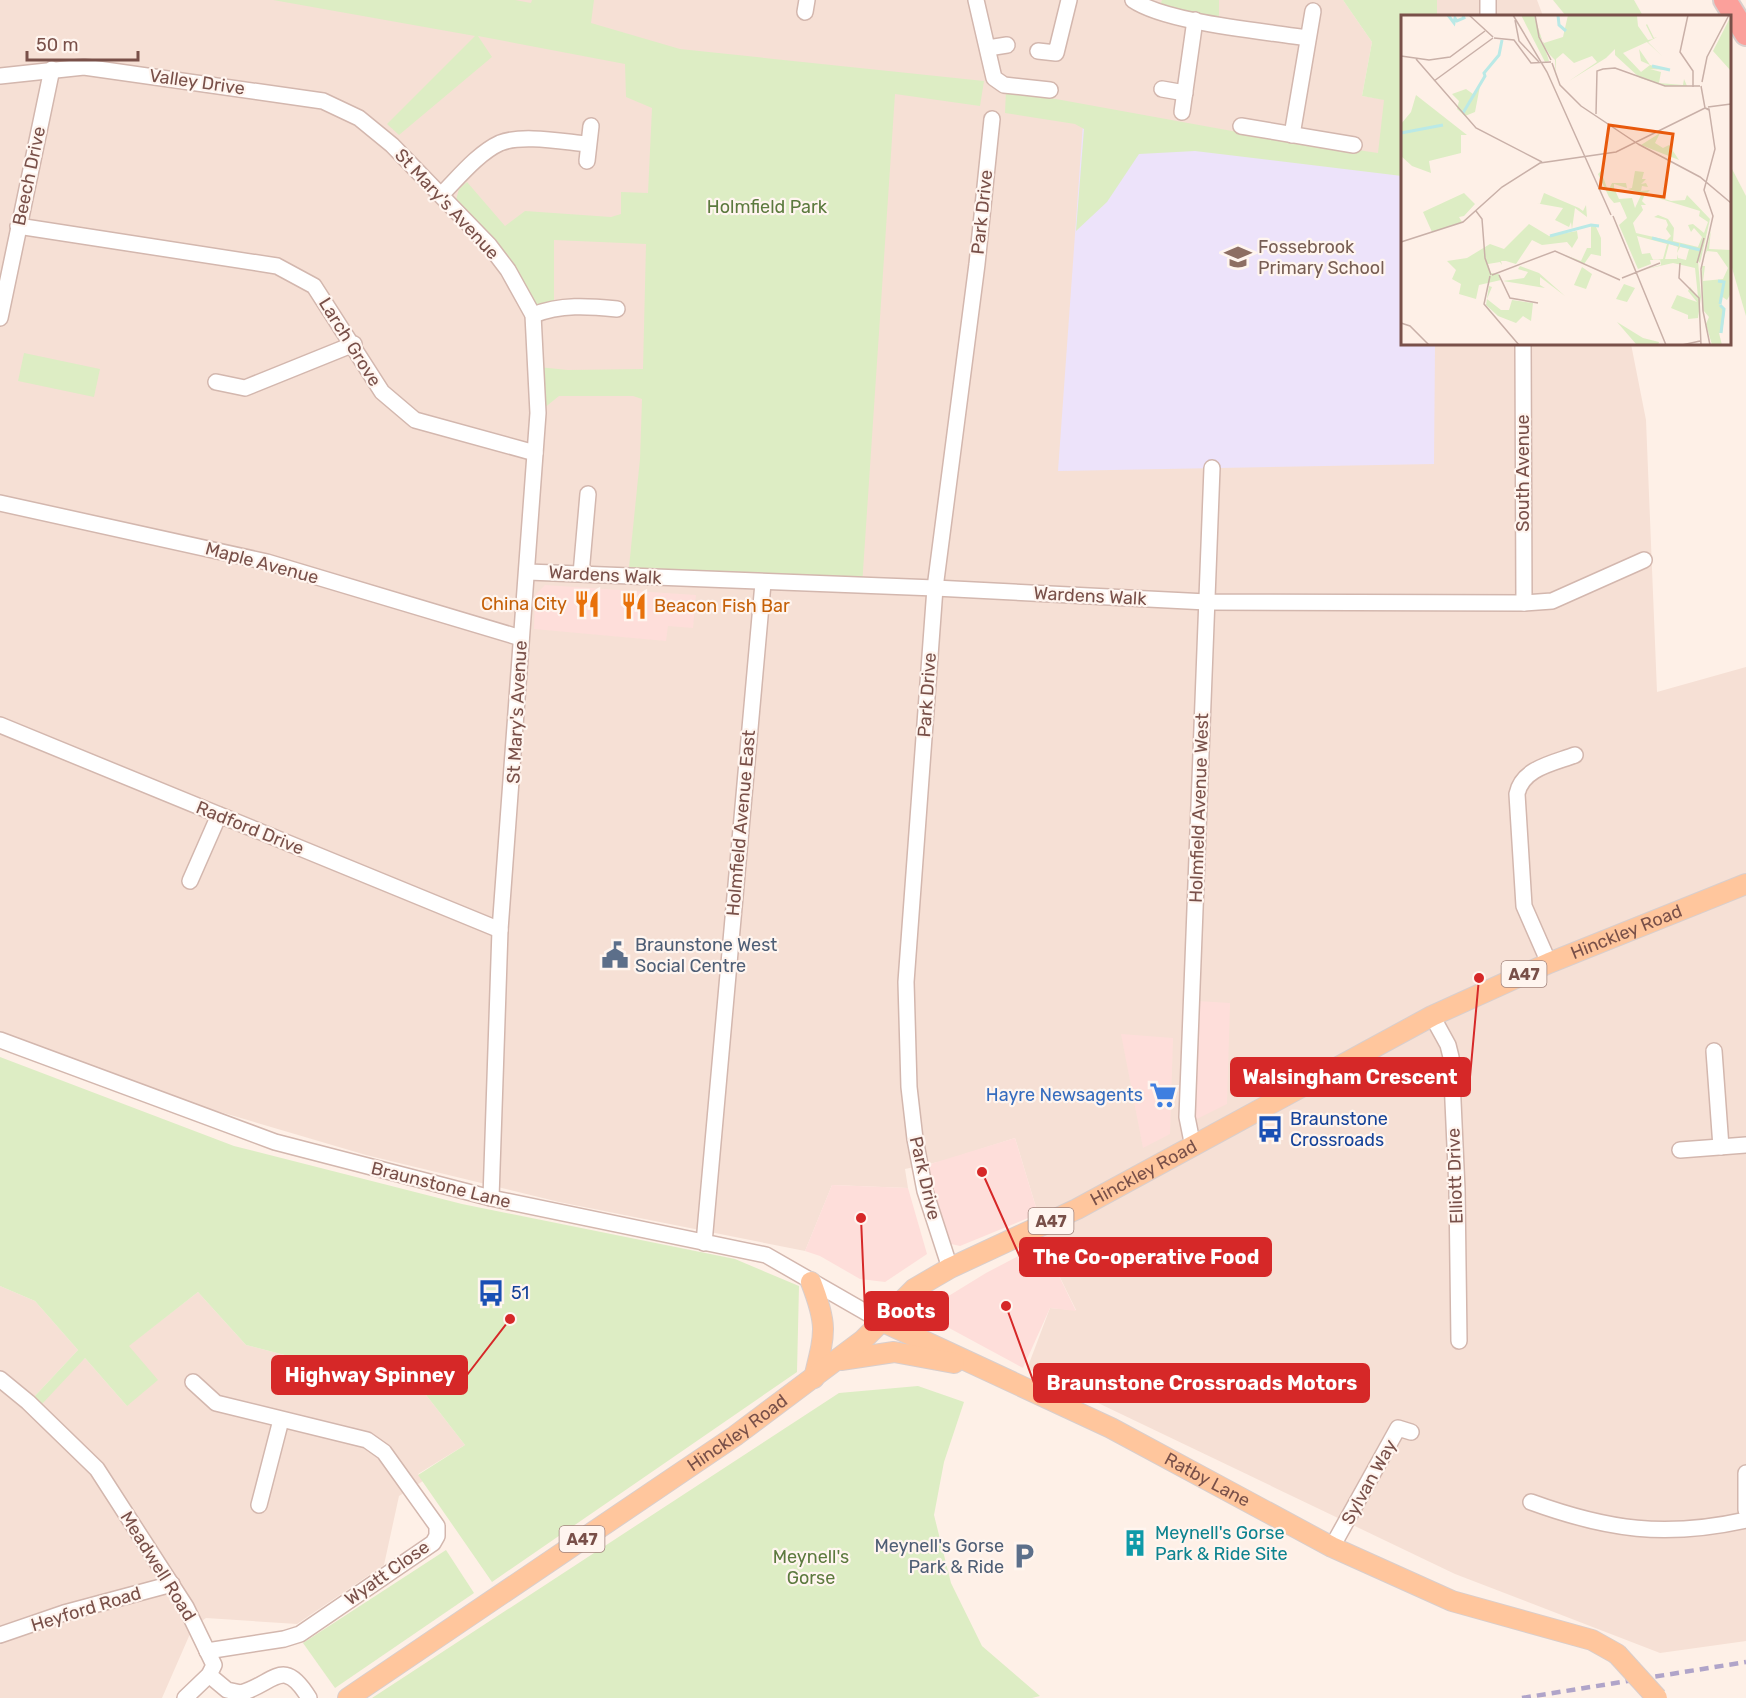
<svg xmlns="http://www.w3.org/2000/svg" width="1746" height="1698" viewBox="0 0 1746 1698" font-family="Rubik,sans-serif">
<rect width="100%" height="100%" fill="#fef0e7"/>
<g fill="#f6e0d5">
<path d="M 0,0 L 1343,0 L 1372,42 L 1362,96 L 1402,102 L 1402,344 L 1631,344 L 1646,420 L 1657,692 L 1746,667 L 1746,1641 L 1660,1653 L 1455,1574 L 1027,1369 L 1050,1308 L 1076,1310 L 1043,1243 L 1038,1214 L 1015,1138 L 943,1161 L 905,1169 L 908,1188 L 832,1185 L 805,1251 L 559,1202 L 366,1155 L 0,1047 Z"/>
<path d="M 1437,0 L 1537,0 L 1543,16 L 1437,16 Z"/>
<path d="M 0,1286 L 35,1301 L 78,1350 L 34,1397 L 85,1358 L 127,1406 L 128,1346 L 198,1292 L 246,1345 L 423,1391 L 465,1445 L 418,1474 L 423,1481 L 399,1496 L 384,1565 L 297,1624 L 206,1618 L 193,1627 L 162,1698 L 0,1698 Z"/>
</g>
<g fill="#fededa">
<path d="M 545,585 L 696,595 L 693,628 L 668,626 L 666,641 L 534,629 L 535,595 Z"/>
<path d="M 1197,1001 L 1230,1003 L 1227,1104 L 1193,1121 Z"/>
<path d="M 1121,1034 L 1173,1038 L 1170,1134 L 1143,1148 Z"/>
<path d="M 1015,1138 L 1038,1214 L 960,1246 L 951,1244 L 931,1185 L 927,1165 Z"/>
<path d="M 832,1185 L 908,1188 L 927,1254 L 885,1282 L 860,1279 L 820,1256 L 805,1251 Z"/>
<path d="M 1043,1243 L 1076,1311 L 1050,1308 L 1023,1368 L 938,1322 L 942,1300 L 986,1273 Z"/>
</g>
<path fill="#ede3fa" d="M 1083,123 L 1402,170 L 1402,344 L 1435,344 L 1434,464 L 1058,471 Z"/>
<g fill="#ddedc4">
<path d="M 273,0 L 515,0 L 531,3 L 532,0 L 594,0 L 591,23 L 680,49 L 984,81 L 980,106 L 895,94 L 862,586 L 628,577 L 640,459 L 642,399 L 633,396 L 559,396 L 538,413 L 538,367 L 568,370 L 643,369 L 646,244 L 554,240 L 554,301 L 529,307 L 486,242 L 492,236 L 456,200 L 459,189 L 467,182 L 505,226 L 525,211 L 611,217 L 621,214 L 621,192 L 648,193 L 652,108 L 626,97 L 625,64 L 478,36 L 492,57 L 399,135 L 387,124 L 475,36 Z"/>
<path d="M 1162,0 L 1219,0 L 1219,24 L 1158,11 Z"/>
<path d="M 1343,0 L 1437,0 L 1437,16 L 1402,16 L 1402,176 L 1195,151 L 1139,154 L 1107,202 L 1076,231 L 1084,129 L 1075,124 L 1005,113 L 1006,90 L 1243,133 L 1378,153 L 1384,100 L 1362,96 L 1372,42 Z"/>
<path d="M 1553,0 L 1634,0 L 1643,16 L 1566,16 Z"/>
<path d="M 1730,165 L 1746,196 L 1746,316 L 1730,261 Z"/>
<path d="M 24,353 L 100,369 L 94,397 L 18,381 Z"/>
<path d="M 0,1057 L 234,1146 L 462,1204 L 735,1259 L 799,1286 L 797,1372 L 492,1582 L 418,1475 L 465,1445 L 423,1391 L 246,1345 L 198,1292 L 129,1346 L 158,1380 L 127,1406 L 85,1358 L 42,1404 L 34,1397 L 78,1350 L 35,1301 L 0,1286 Z"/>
<path d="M 918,1386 L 964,1402 L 944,1462 L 934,1515 L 951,1583 L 982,1646 L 1040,1696 L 1032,1698 L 372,1698 L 839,1393 Z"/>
<path d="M 446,1550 L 474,1593 L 335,1688 L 303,1643 Z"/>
</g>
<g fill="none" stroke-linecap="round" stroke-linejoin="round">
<defs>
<g id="minor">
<path d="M 976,0 L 994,78 L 1004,85 L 1050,90"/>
<path d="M 1133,0 C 1167,23 1264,31 1307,38"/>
<path d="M 1488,0 L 1488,16"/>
<path d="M 805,12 L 807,0"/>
<path d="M 988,48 L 1007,45"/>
<path d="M 1038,51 L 1056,53 L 1069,0"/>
<path d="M 0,76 L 84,67 L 323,101 L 359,118 L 392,145 L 489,245 L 508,270 L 533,315 L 538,413 L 500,930 L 491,1198"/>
<path d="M 1162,89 L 1185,93"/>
<path d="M 1182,112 L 1195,20"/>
<path d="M 1241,126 L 1354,145"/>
<path d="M 1292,135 L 1313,11"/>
<path d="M 587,161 L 591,126"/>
<path d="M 441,195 C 458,178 478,153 500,143 C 522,134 564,142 588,144"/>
<path d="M 18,226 L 277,266 L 314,286 L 382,392 L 415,420 L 535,453"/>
<path d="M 533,315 C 561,304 588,306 617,309"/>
<path d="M 0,318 L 52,69"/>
<path d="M 1523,344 L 1524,603"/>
<path d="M 216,382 L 245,388 L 354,344"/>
<path d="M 0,503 L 267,562 L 521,638"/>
<path d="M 528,572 L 935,588 L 1207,602 L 1524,603 L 1552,601 L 1644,560"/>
<path d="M 581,574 L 588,494"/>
<path d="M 0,725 L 500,930"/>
<path d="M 190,881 L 219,815"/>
<path d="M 1549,963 L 1524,906 L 1517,794 C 1522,768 1554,763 1575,755"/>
<path d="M 1432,1016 L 1448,1045 L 1451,1057 L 1457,1190 L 1459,1341"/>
<path d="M 0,1040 L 275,1142 L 491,1198 L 766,1255 L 881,1321"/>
<path d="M 1714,1051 L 1721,1147"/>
<path d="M 1193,1147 L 1187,1117 L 1212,468"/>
<path d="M 1680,1150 L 1746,1145"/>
<path d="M 704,1243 L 763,583"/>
<path d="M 950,1268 L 925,1191 L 915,1139 L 909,1087 L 906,982 L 935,588 L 977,264 L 992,119"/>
<path d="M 0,1379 L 28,1402 L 97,1469 L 186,1607 L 214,1665 L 209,1675 L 185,1698"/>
<path d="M 193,1382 L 216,1403 L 367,1440 L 384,1452 L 437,1526 L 437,1536 L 433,1543 L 300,1634 L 284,1639 L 207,1651"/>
<path d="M 1746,1473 L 1746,1510"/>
<path d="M 1531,1502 C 1608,1530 1665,1538 1746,1520"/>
<path d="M 259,1505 L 281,1420"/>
<path d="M 1332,1547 L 1398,1428 L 1411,1432"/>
<path d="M 0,1635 L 64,1613 L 172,1584"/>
<path d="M 209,1675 L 227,1690 L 241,1693 C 274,1684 283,1655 309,1698"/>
</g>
<g id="major">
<path d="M 811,1282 C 828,1326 825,1333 814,1378"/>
<path id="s1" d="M 881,1321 L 1111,1428 L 1332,1547 L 1452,1601 L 1592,1640 L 1617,1654"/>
<path d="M 841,1360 L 894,1352 L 954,1363"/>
<path id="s2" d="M 348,1698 L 735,1436 L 863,1340 L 914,1289 L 950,1268 L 1077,1209 L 1432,1016 L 1549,963 L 1746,884"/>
</g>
<path id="highway" d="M 1725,0 L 1746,34"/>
</defs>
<use href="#minor" stroke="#d3b7ae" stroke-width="18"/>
<use href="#major" stroke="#d9cecc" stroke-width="22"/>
<use href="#highway" stroke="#d9cecc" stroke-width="26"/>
<use href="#minor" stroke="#fff" stroke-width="15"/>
<use href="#major" stroke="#ffc69d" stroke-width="20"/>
<use href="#highway" stroke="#fba09b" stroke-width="22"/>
<path stroke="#b0a4c9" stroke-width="4.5" stroke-dasharray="9 6" stroke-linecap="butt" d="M 1522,1698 L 1746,1662"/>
<defs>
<path id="major-bridge" d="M 1617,1654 L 1657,1698"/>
</defs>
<use href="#major-bridge" stroke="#d9cecc" stroke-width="22" stroke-linecap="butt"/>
<use href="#major-bridge" stroke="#ffc69d" stroke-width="20"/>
</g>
<defs>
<symbol id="school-bare" viewBox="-9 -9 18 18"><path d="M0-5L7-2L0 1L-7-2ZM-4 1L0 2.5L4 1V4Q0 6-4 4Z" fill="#8d6e63" stroke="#fff5ef" stroke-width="2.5" paint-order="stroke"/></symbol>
<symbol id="restaurant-bare" viewBox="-9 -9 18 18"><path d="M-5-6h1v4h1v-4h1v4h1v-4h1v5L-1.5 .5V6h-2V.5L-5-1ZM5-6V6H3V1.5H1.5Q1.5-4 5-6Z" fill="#e8710a" stroke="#fff5ef" stroke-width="2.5" paint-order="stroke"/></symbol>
<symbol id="civic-bare" viewBox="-9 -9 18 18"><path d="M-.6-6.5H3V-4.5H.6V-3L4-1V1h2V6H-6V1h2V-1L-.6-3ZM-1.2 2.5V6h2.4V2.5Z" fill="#5c6f8a" stroke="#fff5ef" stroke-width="2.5" paint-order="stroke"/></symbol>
<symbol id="supermarket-bare" viewBox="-9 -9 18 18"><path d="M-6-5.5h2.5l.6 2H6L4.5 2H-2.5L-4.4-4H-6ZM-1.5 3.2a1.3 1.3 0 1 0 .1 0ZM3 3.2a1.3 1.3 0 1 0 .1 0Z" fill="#3f7fe0" stroke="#fff5ef" stroke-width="2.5" paint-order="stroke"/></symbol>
<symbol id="bus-bare" viewBox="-9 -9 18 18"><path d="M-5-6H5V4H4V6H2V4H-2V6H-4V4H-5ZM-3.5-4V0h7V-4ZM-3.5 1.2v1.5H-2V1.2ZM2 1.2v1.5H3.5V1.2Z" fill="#1a4fb4" stroke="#fff5ef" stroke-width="2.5" paint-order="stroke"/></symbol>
<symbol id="building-bare" viewBox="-9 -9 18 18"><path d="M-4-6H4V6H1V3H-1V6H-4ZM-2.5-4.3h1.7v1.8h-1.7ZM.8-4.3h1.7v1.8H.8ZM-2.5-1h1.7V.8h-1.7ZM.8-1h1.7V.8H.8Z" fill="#0f9aa8" stroke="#fff5ef" stroke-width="2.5" paint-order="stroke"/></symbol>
<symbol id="parking-bare" viewBox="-9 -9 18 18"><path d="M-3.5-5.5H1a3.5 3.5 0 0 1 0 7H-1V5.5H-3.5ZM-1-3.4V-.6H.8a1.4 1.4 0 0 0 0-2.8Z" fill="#5c6f8a" stroke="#fff5ef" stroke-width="2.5" paint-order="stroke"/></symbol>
</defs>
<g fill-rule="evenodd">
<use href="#school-bare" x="1219" y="238" width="38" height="38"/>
<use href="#restaurant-bare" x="568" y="585" width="38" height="38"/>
<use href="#restaurant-bare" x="615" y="587" width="38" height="38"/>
<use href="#civic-bare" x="596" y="936" width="38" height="38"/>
<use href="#supermarket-bare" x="1144" y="1076" width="38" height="38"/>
<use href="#bus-bare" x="1251" y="1110" width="38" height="38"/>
<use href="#bus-bare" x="472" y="1274" width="38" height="38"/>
<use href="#building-bare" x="1116" y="1524" width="38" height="38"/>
<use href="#parking-bare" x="1005" y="1537" width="38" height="38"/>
</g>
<g text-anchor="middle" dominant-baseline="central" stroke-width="4.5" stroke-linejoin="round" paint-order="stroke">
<g fill="#fff5ef" stroke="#a1827b" stroke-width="1.5">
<rect x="1501.5" y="961" width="45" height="26" rx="4.5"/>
<rect x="1028.5" y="1208" width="45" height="26" rx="4.5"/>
<rect x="559.5" y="1526" width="45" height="26" rx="4.5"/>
</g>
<g font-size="16" font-weight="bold" fill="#795049">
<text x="1524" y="974">A47</text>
<text x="1051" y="1221">A47</text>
<text x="582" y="1539">A47</text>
</g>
<g font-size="18" fill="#795049" stroke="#fff5ef">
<text transform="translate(197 82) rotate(8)">Valley Drive</text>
<text transform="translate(29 176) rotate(-78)">Beech Drive</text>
<text transform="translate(447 204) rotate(47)">St Mary's Avenue</text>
<text transform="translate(982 212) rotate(-84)">Park Drive</text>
<text transform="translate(350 342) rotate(58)">Larch Grove</text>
<text transform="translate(1523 473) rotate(-90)">South Avenue</text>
<text transform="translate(262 563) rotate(15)">Maple Avenue</text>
<text transform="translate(605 575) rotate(3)">Wardens Walk</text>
<text transform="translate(1090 596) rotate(3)">Wardens Walk</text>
<text transform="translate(927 695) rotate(-86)">Park Drive</text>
<text transform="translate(517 712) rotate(-87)">St Mary's Avenue</text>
<text transform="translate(1199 808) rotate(-88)">Holmfield Avenue West</text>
<text transform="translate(741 823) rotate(-85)">Holmfield Avenue East</text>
<text transform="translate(250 828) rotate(22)">Radford Drive</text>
<text stroke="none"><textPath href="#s2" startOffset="1497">Hinckley Road</textPath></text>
<text stroke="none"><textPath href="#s2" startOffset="957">Hinckley Road</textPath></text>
<text transform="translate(1455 1176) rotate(-92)">Elliott Drive</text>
<text transform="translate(925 1178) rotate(77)">Park Drive</text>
<text transform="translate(441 1185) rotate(14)">Braunstone Lane</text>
<text stroke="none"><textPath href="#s2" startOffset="471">Hinckley Road</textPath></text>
<text stroke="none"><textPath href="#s1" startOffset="363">Ratby Lane</textPath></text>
<text transform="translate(1369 1482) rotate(-61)">Sylvan Way</text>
<text transform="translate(158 1566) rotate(58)">Meadwell Road</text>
<text transform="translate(387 1573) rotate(-35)">Wyatt Close</text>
<text transform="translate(86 1609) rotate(-17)">Heyford Road</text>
</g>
<g font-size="18" fill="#5c7a3e" stroke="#fff5ef">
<text x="767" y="207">Holmfield Park</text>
<text x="811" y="1557">Meynell's<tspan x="811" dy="21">Gorse</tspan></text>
</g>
<g font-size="18" fill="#785e54" stroke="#fff5ef" text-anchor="start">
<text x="1258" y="247">Fossebrook<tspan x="1258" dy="21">Primary School</tspan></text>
</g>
<g font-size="18" fill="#c56008" stroke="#fff5ef" text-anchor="end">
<text x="567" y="604">China City</text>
<text x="654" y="606" text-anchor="start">Beacon Fish Bar</text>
</g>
<g font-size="18" fill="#4e5e75" stroke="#fff5ef" text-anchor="start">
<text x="635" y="945">Braunstone West<tspan x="635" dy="21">Social Centre</tspan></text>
<text x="1004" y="1546" text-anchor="end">Meynell's Gorse<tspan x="1004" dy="21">Park &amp; Ride</tspan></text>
</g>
<g font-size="18" fill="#366cbe" stroke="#fff5ef" text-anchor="end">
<text x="1143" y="1095">Hayre Newsagents</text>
</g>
<g font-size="18" fill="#164399" stroke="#fff5ef" text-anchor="start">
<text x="1290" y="1119">Braunstone<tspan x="1290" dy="21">Crossroads</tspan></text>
<text x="511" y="1293">51</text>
</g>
<g font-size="18" fill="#0d838f" stroke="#fff5ef" text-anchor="start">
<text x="1155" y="1533">Meynell's Gorse<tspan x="1155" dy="21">Park &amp; Ride Site</tspan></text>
</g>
</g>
<g transform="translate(1401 15)">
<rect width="330" height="330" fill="#fef0e7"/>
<path d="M 120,0 L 133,0 L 148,46 L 144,47 ZM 167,0 L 236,1 L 237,11 L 247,25 L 252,24 L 245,10 L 246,9 L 253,23 L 256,22 L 247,27 L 262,42 L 246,27 L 222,38 L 240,57 L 249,50 L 240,46 L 238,34 L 249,50 L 270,55 L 249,54 L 260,57 L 258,68 L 282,70 L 283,64 L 286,71 L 265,71 L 239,63 L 214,40 L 214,34 L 205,43 L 168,66 L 196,47 L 191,41 L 173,48 L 162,38 L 155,44 L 155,61 L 154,45 L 149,40 L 141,28 L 138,21 L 143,28 L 162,22 ZM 330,1 L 330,56 L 312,36 ZM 79,71 L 74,97 L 64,101 L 56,94 L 58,86 L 51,79 L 65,74 L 72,79 ZM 15,80 L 66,120 L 60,120 L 60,138 L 28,146 L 30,158 L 11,151 L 0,141 L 0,109 L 10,97 ZM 259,118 L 254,128 L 262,133 L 268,130 L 278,145 L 240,130 ZM 200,156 L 207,176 L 211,168 L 225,168 L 226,173 L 213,169 L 213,173 L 218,184 L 231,183 L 234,193 L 241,178 L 227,174 L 231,173 L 234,156 L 243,157 L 241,164 L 245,164 L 240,169 L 245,168 L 247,172 L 241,171 L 240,176 L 249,175 L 246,178 L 270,186 L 284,185 L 286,180 L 309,204 L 299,248 L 297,246 L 300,282 L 297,303 L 287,304 L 287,300 L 270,293 L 276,280 L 296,287 L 287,276 L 289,272 L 297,282 L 294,253 L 272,248 L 241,255 L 260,250 L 259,244 L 249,245 L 250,249 L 237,254 L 218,210 L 226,203 L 224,198 L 219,187 L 213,188 L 208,182 L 197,159 ZM 244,179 L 299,196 L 298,201 L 307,207 L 303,218 L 292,209 L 287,210 L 290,217 L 293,213 L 301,222 L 297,232 L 272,226 L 273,213 L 267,204 L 257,200 L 253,202 L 265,205 L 267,210 L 265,214 L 270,221 L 266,225 L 235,218 L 232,208 L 242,195 L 240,190 L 245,190 L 241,186 ZM 236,221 L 266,229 L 262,244 L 252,245 L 249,238 L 241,239 ZM 268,229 L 277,232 L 276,238 L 279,232 L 288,234 L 285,245 L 277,243 L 276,239 L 276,244 L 264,244 ZM 63,178 L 74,189 L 63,201 L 58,202 L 61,207 L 31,217 L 22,197 ZM 143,178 L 178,193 L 182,196 L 185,190 L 186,202 L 174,193 L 171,214 L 170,207 L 168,212 L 154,205 L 162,193 L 134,188 L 139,189 ZM 128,209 L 148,221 L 176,216 L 177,223 L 171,233 L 166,227 L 141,230 L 131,225 L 115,249 L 105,246 L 100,246 L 101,250 L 99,247 L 87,249 L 90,258 L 98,259 L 100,265 L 78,270 L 75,284 L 58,279 L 60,269 L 51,264 L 55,255 L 46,246 L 66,243 L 89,229 L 103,234 ZM 190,210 L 195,212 L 200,223 L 200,241 L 190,239 L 183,249 L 164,240 L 180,246 L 186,233 L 190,233 ZM 310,215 L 308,234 L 330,235 L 330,278 L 326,285 L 320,281 L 319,291 L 324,296 L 321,318 L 318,318 L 321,330 L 311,330 L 305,309 L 308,302 L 302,295 L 301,251 L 304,251 L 302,266 L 322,264 L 327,253 L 316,237 L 306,236 L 304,240 ZM 119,251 L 138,258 L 164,281 L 139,262 L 139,270 L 144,273 L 102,266 L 123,263 L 127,257 L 117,254 ZM 181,252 L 191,259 L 185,274 L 173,270 ZM 223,269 L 234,273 L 226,287 L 215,284 ZM 88,271 L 91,272 L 86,284 L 100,295 L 108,295 L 111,285 L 132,288 L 130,306 L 122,301 L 115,308 L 97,301 L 85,290 ZM 216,307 L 242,323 L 258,327 L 257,330 L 235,329 Z" fill="#ddedc4" fill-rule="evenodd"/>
<path fill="none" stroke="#bae9e6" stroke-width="3" d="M 47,0 L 53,8 L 54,3 L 56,6 L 63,3 L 62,0M 157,0 L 158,10 L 165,16M 251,51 L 269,55M 62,98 L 84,61 L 83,58 L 98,40 L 101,25M 0,118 L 42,110M 149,221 L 190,210 L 198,211M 251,223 L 278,230M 279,230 L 299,235M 317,266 L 323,267 L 319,289M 319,290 L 323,294 L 320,318"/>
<path fill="none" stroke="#c9b0a8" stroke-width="1.5" d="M 68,0 L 92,22M 112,0 L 146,57 L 210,200M 134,0 L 138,22 L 150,45M 287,0 L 279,37 L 292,56 L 292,72M 114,5 L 118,26 L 138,47M 93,23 L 113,25 L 130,48 L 150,47M 0,41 L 28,45 L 49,42 L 84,16M 15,44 L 75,113 L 141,147M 151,48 L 159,70 L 180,91 L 237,129M 33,66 L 92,23M 301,67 L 306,42 L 328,0M 300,71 L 304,93M 307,92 L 330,89M 308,95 L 304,93 L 308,94 L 314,134 L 303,175 L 312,201 L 300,254 L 302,296 L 309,330M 195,99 L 196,56 L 202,54 L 214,53 L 264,71 L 299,71M 237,129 L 299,162 L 330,188M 75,196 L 81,204 L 84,243 L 90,260M 212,201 L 265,330M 0,227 L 62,207 L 101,172 L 139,148 L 215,137 L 304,93M 279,248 L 278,263 L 298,283 L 300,330M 296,248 L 303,223M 91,260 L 154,236 L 219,265M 98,260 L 109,283 L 137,288M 89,261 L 83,289 L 118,330M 221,263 L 259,248M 0,308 L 9,311 L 28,330M 281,330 L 299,326"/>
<path fill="#e8590c" fill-opacity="0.15" stroke="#e8590c" stroke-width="3" d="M 208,110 L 272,119 L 263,182 L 199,173 Z"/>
<rect width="330" height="330" fill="none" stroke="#795049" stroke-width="3"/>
</g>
<path fill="none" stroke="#d62828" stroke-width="2" d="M1479 978L1470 1077M982 1172L1020 1257M861 1218L865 1311M510 1319L467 1375M1006 1306L1034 1383"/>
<g fill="#d62828" stroke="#fff5ef" stroke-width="2">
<circle cx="1479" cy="978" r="6"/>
<circle cx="982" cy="1172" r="6"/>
<circle cx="861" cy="1218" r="6"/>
<circle cx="510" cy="1319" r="6"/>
<circle cx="1006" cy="1306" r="6"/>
</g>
<g fill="#d62828" stroke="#d62828" stroke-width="2">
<rect x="1231" y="1058" width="239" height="38" rx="6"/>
<rect x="1020" y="1238" width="251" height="38" rx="6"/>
<rect x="865" y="1292" width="83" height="38" rx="6"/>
<rect x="272" y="1356" width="195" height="38" rx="6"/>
<rect x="1034" y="1364" width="335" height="38" rx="6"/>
</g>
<g font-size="20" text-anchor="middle" font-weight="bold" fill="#fff">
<text x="1350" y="1084">Walsingham Crescent</text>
<text x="1146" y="1264">The Co-operative Food</text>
<text x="906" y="1318">Boots</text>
<text x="370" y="1382">Highway Spinney</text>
<text x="1202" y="1390">Braunstone Crossroads Motors</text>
</g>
<path d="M27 51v9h111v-9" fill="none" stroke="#795049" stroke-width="3"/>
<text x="36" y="51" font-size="18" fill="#795049" stroke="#fff5ef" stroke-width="4.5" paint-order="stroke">50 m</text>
</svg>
